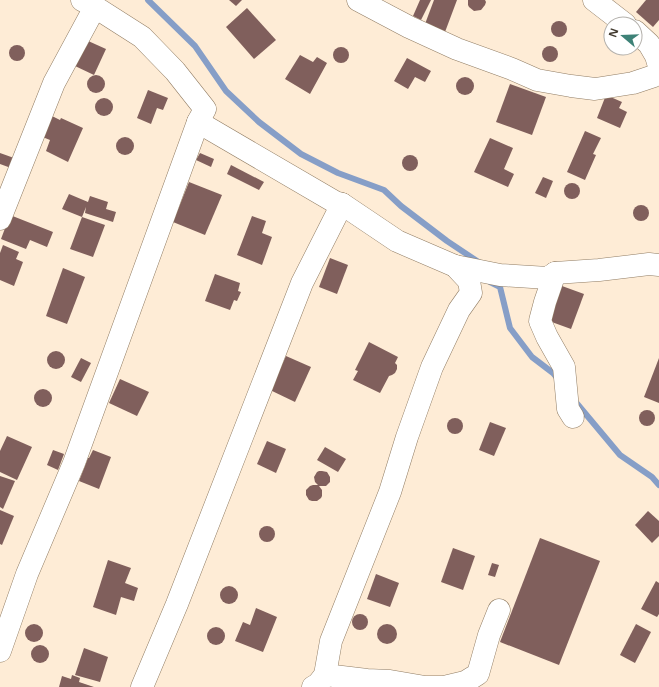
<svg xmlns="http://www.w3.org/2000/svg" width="659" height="687" viewBox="0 0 659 687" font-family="'Noto Sans',sans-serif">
<rect width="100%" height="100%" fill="#feecd6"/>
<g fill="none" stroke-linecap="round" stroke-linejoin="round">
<g stroke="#869ec7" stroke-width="6">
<path d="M 148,0 L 195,46 L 226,91 L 259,122 L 301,154 L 338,173 L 384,190 L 401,206 L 447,241 L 480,263 L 479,263"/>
<path d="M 490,282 L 500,287 L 510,328 L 532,357 L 553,373 L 559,380"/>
<path d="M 574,400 L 620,455 L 652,477 L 659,485"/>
</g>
</g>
<g fill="#805f5c">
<path d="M 229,0 L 242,0 L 236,6 Z"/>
<path d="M 420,0 L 431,0 L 421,20 L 413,16 Z"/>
<path d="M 434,0 L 457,0 L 445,32 L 425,24 Z"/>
<path d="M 468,0 L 485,0 L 486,2 L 485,5 L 481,10 L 474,11 L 469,7 L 468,5 Z"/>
<path d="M 646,0 L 659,0 L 659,20 L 653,27 L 636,12 Z"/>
<path d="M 247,8 L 276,40 L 254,59 L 226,27 Z"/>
<circle cx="559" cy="29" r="8"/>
<path d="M 86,40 L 106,49 L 94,75 L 75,66 Z"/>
<circle cx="17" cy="53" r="8"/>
<circle cx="550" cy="54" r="8"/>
<circle cx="341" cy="55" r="8"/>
<path d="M 300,55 L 313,62 L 317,57 L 327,63 L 310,94 L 285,79 Z"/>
<path d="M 407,58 L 431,71 L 425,82 L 415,77 L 408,89 L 394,81 Z"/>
<circle cx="96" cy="84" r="9"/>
<circle cx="465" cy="86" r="9"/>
<path d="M 510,84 L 546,97 L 532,135 L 496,122 Z"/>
<path d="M 148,90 L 168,98 L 163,110 L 157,108 L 151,124 L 137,118 Z"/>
<path d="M 606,95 L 622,102 L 619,108 L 627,112 L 620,128 L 597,118 Z"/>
<circle cx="104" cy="107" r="9"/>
<path d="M 50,115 L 60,120 L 61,118 L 83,128 L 68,162 L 46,151 L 50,140 L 40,136 Z"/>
<path d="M 585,131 L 601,138 L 593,154 L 596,155 L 585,180 L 567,172 Z"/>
<circle cx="125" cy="146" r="9"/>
<path d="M 490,138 L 513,148 L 504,169 L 514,174 L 508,187 L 474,172 Z"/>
<path d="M 0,153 L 14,158 L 11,168 L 0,164 Z"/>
<path d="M 200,153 L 214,159 L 211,167 L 196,160 Z"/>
<circle cx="410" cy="163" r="8"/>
<path d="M 231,165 L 264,182 L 259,190 L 227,174 Z"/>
<path d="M 543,177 L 553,181 L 546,198 L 535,193 Z"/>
<path d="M 189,182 L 222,195 L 205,235 L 173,222 Z"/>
<circle cx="572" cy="191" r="8"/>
<path d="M 69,194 L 88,202 L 90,196 L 108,202 L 106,209 L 116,212 L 113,222 L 85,213 L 86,207 L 82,217 L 62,209 Z"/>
<circle cx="641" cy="213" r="8"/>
<path d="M 10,215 L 53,232 L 47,247 L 30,240 L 26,249 L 1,239 Z"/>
<path d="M 252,216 L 266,221 L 262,233 L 272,237 L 262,265 L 237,255 Z"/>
<path d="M 82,217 L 105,225 L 93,257 L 70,249 Z"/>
<path d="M 3,245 L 19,252 L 16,259 L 23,262 L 14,286 L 0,280 L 0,253 Z"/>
<path d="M 330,258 L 348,265 L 337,294 L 319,287 Z"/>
<path d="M 63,268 L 85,277 L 67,324 L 46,316 Z"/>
<path d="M 215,274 L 240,283 L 238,291 L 241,292 L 237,301 L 234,300 L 230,310 L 205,301 Z"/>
<path d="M 562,286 L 584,294 L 571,329 L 549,321 Z"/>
<path d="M 369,342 L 398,357 L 395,363 L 397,365 L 397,369 L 395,373 L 392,375 L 389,376 L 380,393 L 353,380 L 358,371 L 355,370 Z"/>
<circle cx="56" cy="360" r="9"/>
<path d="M 286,356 L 311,367 L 295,402 L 270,390 Z"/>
<path d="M 81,358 L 91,363 L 81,382 L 71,377 Z"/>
<path d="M 659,358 L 659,403 L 644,397 Z"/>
<path d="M 120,379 L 149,392 L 137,416 L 109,403 Z"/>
<circle cx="43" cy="398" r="9"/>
<circle cx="647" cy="418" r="8"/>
<circle cx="455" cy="426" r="8"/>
<path d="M 490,422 L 506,428 L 494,456 L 479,450 Z"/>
<path d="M 7,436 L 32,447 L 17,480 L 0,472 L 0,451 Z"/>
<path d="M 267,441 L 286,449 L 276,473 L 257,464 Z"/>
<path d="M 325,447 L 346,459 L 338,472 L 317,460 Z"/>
<path d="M 53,450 L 64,454 L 58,470 L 47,465 Z"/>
<path d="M 93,450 L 111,457 L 99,489 L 79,481 L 88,458 L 89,458 Z"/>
<path d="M 319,471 L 322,471 L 327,472 L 330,477 L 330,482 L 326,486 L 319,486 L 322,490 L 322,496 L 321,498 L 317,501 L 312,501 L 309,500 L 306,495 L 306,490 L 310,486 L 313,485 L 318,485 L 315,482 L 314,477 L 317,472 Z"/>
<path d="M 0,476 L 15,481 L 3,509 L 0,507 Z"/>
<path d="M 0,510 L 14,516 L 2,545 L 0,544 Z"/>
<path d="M 648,511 L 659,521 L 659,536 L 652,543 L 635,525 Z"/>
<circle cx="267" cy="534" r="8"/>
<path d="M 540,538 L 600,561 L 559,665 L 500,642 Z"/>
<path d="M 453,548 L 475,556 L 463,590 L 441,582 Z"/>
<path d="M 108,560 L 131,568 L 125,583 L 138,588 L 134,601 L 121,597 L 116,615 L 93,607 Z"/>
<path d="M 492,563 L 499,565 L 495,577 L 488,575 Z"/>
<path d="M 376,574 L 399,583 L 390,607 L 367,599 Z"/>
<path d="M 656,581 L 659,583 L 659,614 L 657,617 L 641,609 Z"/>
<circle cx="229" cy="595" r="9"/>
<path d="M 256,608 L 277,617 L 263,652 L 235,641 L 243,622 L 250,625 Z"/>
<circle cx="360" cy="622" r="8"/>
<circle cx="387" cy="634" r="10"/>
<circle cx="34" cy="633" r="9"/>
<path d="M 636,624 L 651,632 L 635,663 L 620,655 Z"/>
<circle cx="216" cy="636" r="9"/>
<circle cx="40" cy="654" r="9"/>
<path d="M 84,648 L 108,657 L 100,682 L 75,675 Z"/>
<path d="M 72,675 L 80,678 L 79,682 L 94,687 L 59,687 L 62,676 L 71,679 Z"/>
</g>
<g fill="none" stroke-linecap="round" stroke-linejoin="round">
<defs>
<g id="minor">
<path d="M 358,0 L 409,27 L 457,49 L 512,69 L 537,80 L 571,86 L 595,89 L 633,83 L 654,76 L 659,73"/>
<path d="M 594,0 L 625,24"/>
<path d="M 635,31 L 649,44 L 656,56 L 659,66"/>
<path d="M 198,122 L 335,202 L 342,204 L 397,241 L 455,266 L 469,281 L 471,293 L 459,310 L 432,367 L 407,437 L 390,492 L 331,641 L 325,675 L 318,684 L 313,687"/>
<path d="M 0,219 L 54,83 L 95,7"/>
<path d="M 455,266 L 500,275 L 548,278 L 555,273 L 599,270 L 649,264 L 659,265"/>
<path d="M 555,273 L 545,302 L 540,321 L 547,337 L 564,367 L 568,409 L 573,417"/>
<path d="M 0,651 L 27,574 L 74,463 L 198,122 L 205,109 L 175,71 L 142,37 L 95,7 L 82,0"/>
<path d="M 325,675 L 367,680 L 390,681 L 425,687 L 444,687 L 465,682 L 478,674 L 489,635 L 499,610"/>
<path d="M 142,687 L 177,604 L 302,283 L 342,204"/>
</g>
</defs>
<use href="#minor" stroke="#917d64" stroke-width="23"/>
<use href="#minor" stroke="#fff" stroke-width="22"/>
</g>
<g transform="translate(623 36) rotate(289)"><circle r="19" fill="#ffffff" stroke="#b4b1ac"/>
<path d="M0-3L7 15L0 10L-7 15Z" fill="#3e8277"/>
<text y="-6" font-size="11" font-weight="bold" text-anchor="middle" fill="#433b30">N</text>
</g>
</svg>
